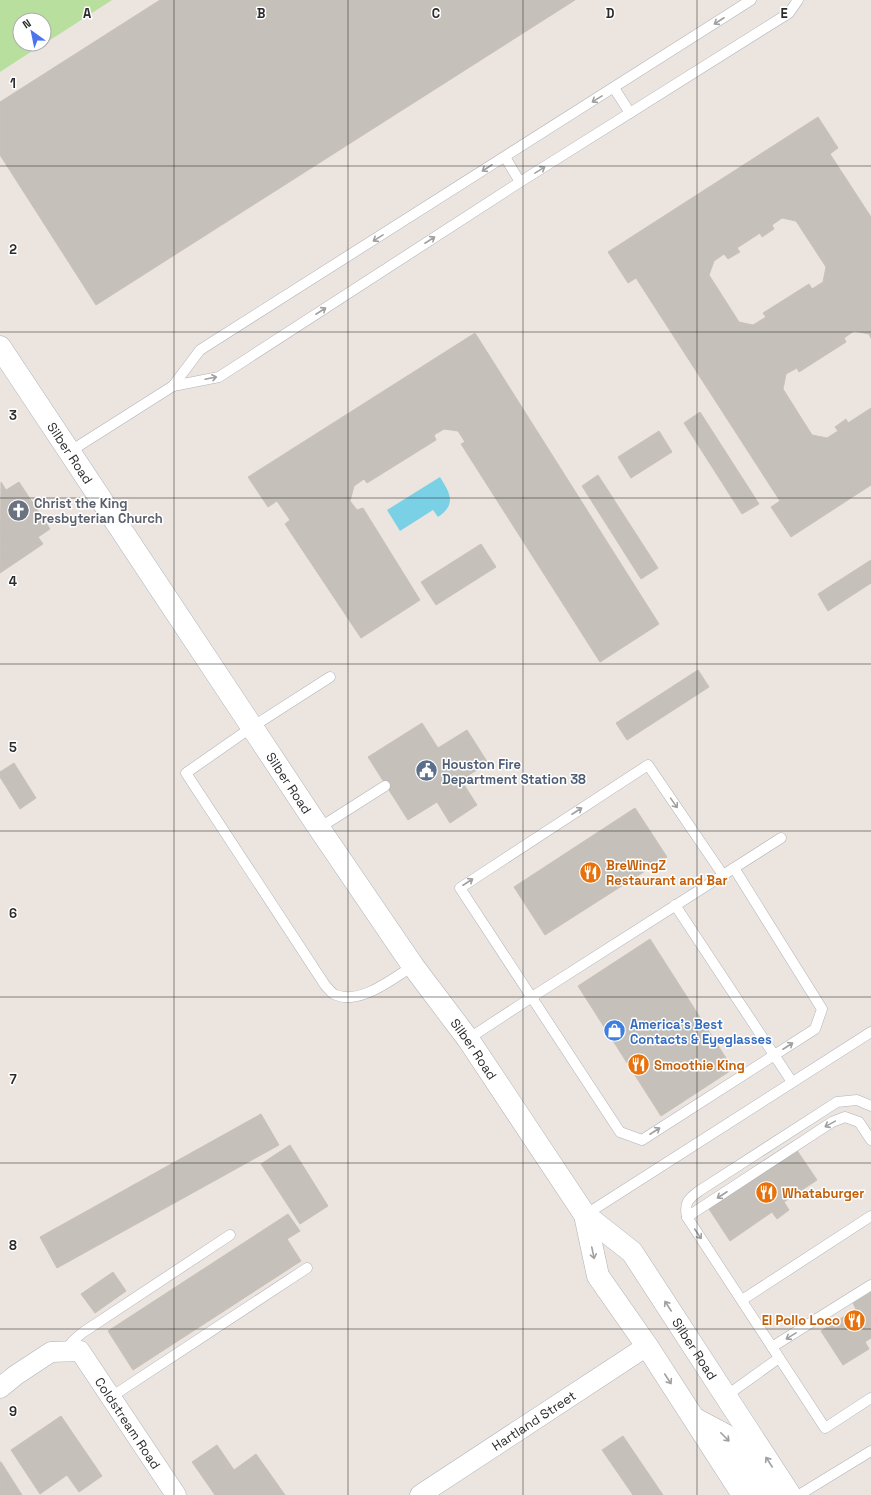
<svg xmlns="http://www.w3.org/2000/svg" width="871" height="1495" viewBox="0 0 871 1495" font-family="'Space Grotesk',sans-serif">
<rect width="100%" height="100%" fill="#ece5df"/>
<path fill="#b9df9f" d="M 0,0 L 112,0 L 44,44 L 44,20 L 20,20 L 20,44 L 43,44 L 0,72 Z"/>
<path fill="#7ad1e6" d="M 440,477 C 450,493 457,504 438,517 L 433,510 L 400,531 L 387,510 Z"/>
<g fill="#c5c0ba" stroke="#c8c1b8" fill-rule="evenodd">
<path d="M 160,0 L 575,0 L 96,305 L 0,155 L 0,102 Z"/>
<path d="M 818,117 L 838,148 L 830,154 L 871,217 L 871,338 L 869,334 L 854,331 L 844,338 L 846,342 L 799,372 L 797,368 L 786,374 L 783,389 L 812,435 L 827,438 L 838,431 L 835,427 L 846,419 L 848,423 L 871,408 L 871,485 L 791,537 L 771,507 L 780,501 L 636,278 L 628,283 L 608,252 ZM 782,218 L 796,221 L 826,267 L 823,282 L 812,289 L 809,284 L 763,313 L 766,317 L 753,325 L 739,322 L 709,275 L 714,261 L 724,254 L 728,259 L 740,252 L 737,248 L 760,233 L 762,237 L 774,229 L 772,225 Z"/>
<path d="M 475,333 L 659,624 L 600,662 L 461,444 L 465,442 L 458,431 L 444,429 L 434,435 L 436,440 L 367,483 L 364,479 L 354,486 L 350,501 L 357,510 L 363,508 L 420,600 L 361,638 L 285,524 L 290,520 L 277,501 L 268,507 L 248,477 Z"/>
<path d="M 700,412 L 759,504 L 742,514 L 684,423 Z"/>
<path d="M 659,431 L 672,452 L 631,478 L 618,457 Z"/>
<path d="M 598,475 L 658,568 L 641,579 L 582,486 Z"/>
<path d="M 1,482 L 6,490 L 19,482 L 50,529 L 38,537 L 43,544 L 0,573 Z"/>
<path d="M 481,544 L 496,567 L 436,605 L 421,582 Z"/>
<path d="M 871,560 L 871,583 L 828,611 L 818,594 Z"/>
<path d="M 698,670 L 709,687 L 627,740 L 616,723 Z"/>
<path d="M 422,723 L 438,748 L 467,730 L 488,763 L 461,780 L 477,805 L 450,823 L 437,802 L 408,820 L 368,757 Z"/>
<path d="M 14,763 L 36,798 L 20,809 L 0,777 L 0,772 Z"/>
<path d="M 635,808 L 667,857 L 545,935 L 514,887 Z"/>
<path d="M 650,939 L 733,1069 L 661,1116 L 578,986 Z"/>
<path d="M 261,1114 L 279,1145 L 57,1268 L 40,1237 Z"/>
<path d="M 290,1145 L 328,1206 L 300,1224 L 261,1164 Z"/>
<path d="M 796,1149 L 817,1180 L 784,1202 L 789,1210 L 777,1219 L 772,1212 L 730,1241 L 709,1209 L 748,1183 L 747,1181 Z"/>
<path d="M 288,1214 L 300,1231 L 287,1239 L 301,1261 L 133,1370 L 108,1331 Z"/>
<path d="M 113,1272 L 126,1291 L 95,1313 L 81,1294 Z"/>
<path d="M 871,1292 L 871,1338 L 865,1342 L 869,1349 L 843,1365 L 821,1331 L 856,1309 L 853,1303 Z"/>
<path d="M 61,1416 L 102,1476 L 79,1492 L 67,1475 L 40,1494 L 11,1450 Z"/>
<path d="M 623,1436 L 663,1495 L 633,1495 L 602,1450 Z"/>
<path d="M 217,1445 L 234,1470 L 256,1454 L 285,1495 L 215,1495 L 192,1462 Z"/>
<path d="M 0,1462 L 1,1462 L 22,1495 L 0,1495 Z"/>
</g>
<g fill="none" stroke-linecap="round" stroke-linejoin="round">
<defs>
<g id="lane">
<path d="M 614,88 L 630,113"/>
<path d="M 505,157 L 520,182"/>
<path d="M 173,386 L 219,377 L 520,182 L 789,13 L 798,0"/>
<path d="M 69,452 L 173,386 L 200,350 L 751,0"/>
<path d="M 330,677 L 252,727 L 186,773 L 325,985 C 328,988 332,994 336,995 C 361,1005 393,978 413,966"/>
<path d="M 319,828 L 385,786"/>
<path d="M 723,875 L 648,765 L 460,888 L 620,1132 L 642,1140 L 815,1029 L 822,1009 L 734,868"/>
<path d="M 675,905 L 792,1082"/>
<path d="M 468,1039 L 532,997 L 781,838"/>
<path d="M 871,1106 L 857,1100 L 837,1102 L 699,1191 C 688,1199 684,1203 687,1217 L 825,1428 L 871,1398"/>
<path d="M 585,1215 L 871,1032"/>
<path d="M 687,1217 L 832,1122 L 845,1117 L 859,1122 L 871,1140"/>
<path d="M 742,1300 L 871,1216"/>
<path d="M 772,1347 L 871,1285"/>
<path d="M 64,1352 L 73,1341 L 82,1333 L 230,1235"/>
<path d="M 726,1396 L 779,1358"/>
<path d="M 111,1397 L 307,1268"/>
<path d="M 799,1495 L 871,1451"/>
</g>
<g id="street">
<path id="s1" d="M 0,1388 L 16,1375 L 51,1352 L 80,1351 L 176,1495"/>
<path id="s2" d="M 420,1495 L 647,1346"/>
</g>
<g id="secondary">
<path id="s3" d="M 0,347 L 319,828 L 413,966 L 468,1039 L 585,1215 L 632,1252 L 790,1495"/>
<path d="M 585,1215 L 598,1276 L 647,1346 L 743,1495"/>
<path d="M 695,1419 L 725,1435 L 767,1495"/>
</g>
</defs>
<use href="#lane" stroke="#afb2bb" stroke-width="11"/>
<use href="#street" stroke="#afb2bb" stroke-width="21"/>
<use href="#secondary" stroke="#afb2bb" stroke-width="23"/>
<use href="#lane" stroke="#fff" stroke-width="10"/>
<use href="#street" stroke="#fff" stroke-width="20"/>
<use href="#secondary" stroke="#fff" stroke-width="22"/>
</g>
<defs><path id="oneway-shaft" d="M-6 0H5M1.5-3L5.5 0L1.5 3" fill="none" stroke-width="1.6" stroke-linecap="round" stroke-linejoin="round"/></defs>
<g stroke="#a0a0a0">
<use href="#oneway-shaft" transform="translate(719 21) rotate(147)"/>
<use href="#oneway-shaft" transform="translate(597 99) rotate(148)"/>
<use href="#oneway-shaft" transform="translate(487 168) rotate(147)"/>
<use href="#oneway-shaft" transform="translate(540 170) rotate(-32)"/>
<use href="#oneway-shaft" transform="translate(378 238) rotate(148)"/>
<use href="#oneway-shaft" transform="translate(430 240) rotate(-33)"/>
<use href="#oneway-shaft" transform="translate(321 311) rotate(-33)"/>
<use href="#oneway-shaft" transform="translate(211 378) rotate(-12)"/>
<use href="#oneway-shaft" transform="translate(674 803) rotate(55)"/>
<use href="#oneway-shaft" transform="translate(577 811) rotate(-33)"/>
<use href="#oneway-shaft" transform="translate(468 882) rotate(-33)"/>
<use href="#oneway-shaft" transform="translate(788 1046) rotate(-33)"/>
<use href="#oneway-shaft" transform="translate(830 1124) rotate(151)"/>
<use href="#oneway-shaft" transform="translate(655 1131) rotate(-33)"/>
<use href="#oneway-shaft" transform="translate(722 1195) rotate(147)"/>
<use href="#oneway-shaft" transform="translate(698 1234) rotate(56)"/>
<use href="#oneway-shaft" transform="translate(593 1253) rotate(78)"/>
<use href="#oneway-shaft" transform="translate(668 1306) rotate(-123)"/>
<use href="#oneway-shaft" transform="translate(791 1336) rotate(148)"/>
<use href="#oneway-shaft" transform="translate(668 1379) rotate(57)"/>
<use href="#oneway-shaft" transform="translate(725 1437) rotate(45)"/>
<use href="#oneway-shaft" transform="translate(769 1462) rotate(-123)"/>
</g>
<path fill="none" stroke="#2b2b2b" stroke-width="1" stroke-opacity="0.55" d="M 174,0 L 174,1495M 348,0 L 348,1495M 523,0 L 523,1495M 697,0 L 697,1495M 0,166 L 871,166M 0,332 L 871,332M 0,498 L 871,498M 0,664 L 871,664M 0,831 L 871,831M 0,997 L 871,997M 0,1163 L 871,1163M 0,1329 L 871,1329"/>
<defs>
<symbol id="church-disc" viewBox="-11 -11 22 22"><circle r="9.5" fill="#6b7280" stroke="#fff"/><path d="M-1.2-6h2.4v3.5h3.3v2.4h-3.3V6h-2.4V-.1h-3.3v-2.4h3.3Z" fill="#fff"/></symbol>
<symbol id="civic-disc" viewBox="-11 -11 22 22"><circle r="9.5" fill="#5c6f8a" stroke="#fff"/><path d="M-.6-6.5H3V-4.5H.6V-3L4-1V1h2V6H-6V1h2V-1L-.6-3ZM-1.2 2.5V6h2.4V2.5Z" fill="#fff"/></symbol>
<symbol id="restaurant-disc" viewBox="-11 -11 22 22"><circle r="9.5" fill="#e8710a" stroke="#fff"/><path d="M-5-6h1v4h1v-4h1v4h1v-4h1v5L-1.5 .5V6h-2V.5L-5-1ZM5-6V6H3V1.5H1.5Q1.5-4 5-6Z" fill="#fff"/></symbol>
<symbol id="shop-disc" viewBox="-11 -11 22 22"><circle r="9.5" fill="#3f7fe0" stroke="#fff"/><path d="M-5-2.5h2.3a2.7 3.5 0 0 1 5.4 0H5L5.5 6h-11ZM-1.5-2.5h3a1.5 2.3 0 0 0-3 0Z" fill="#fff"/></symbol>
</defs>
<g fill-rule="evenodd">
<use href="#church-disc" x="6" y="498" width="25" height="25"/>
<use href="#civic-disc" x="414" y="758" width="25" height="25"/>
<use href="#restaurant-disc" x="578" y="860" width="25" height="25"/>
<use href="#shop-disc" x="602" y="1018" width="25" height="25"/>
<use href="#restaurant-disc" x="626" y="1052" width="25" height="25"/>
<use href="#restaurant-disc" x="754" y="1180" width="25" height="25"/>
<use href="#restaurant-disc" x="842" y="1308" width="25" height="25"/>
</g>
<g text-anchor="middle" dominant-baseline="central" stroke-width="3" stroke-linejoin="round" paint-order="stroke">
<g font-size="13" fill="#2b2b2b" stroke="#fff">
<text stroke="none"><textPath href="#s3" startOffset="127">Silber Road</textPath></text>
<text stroke="none"><textPath href="#s3" startOffset="523">Silber Road</textPath></text>
<text stroke="none"><textPath href="#s3" startOffset="847">Silber Road</textPath></text>
<text stroke="none"><textPath href="#s3" startOffset="1222">Silber Road</textPath></text>
<text stroke="none"><textPath href="#s2" startOffset="136">Hartland Street</textPath></text>
<text stroke="none"><textPath href="#s1" startOffset="178">Coldstream Road</textPath></text>
</g>
<g font-size="13" font-weight="bold" fill="#5b616d" stroke="#fff" text-anchor="start">
<text x="34" y="503">Christ the King<tspan x="34" dy="15">Presbyterian Church</tspan></text>
</g>
<g font-size="13" font-weight="bold" fill="#4e5e75" stroke="#fff" text-anchor="start">
<text x="442" y="764">Houston Fire<tspan x="442" dy="15">Department Station 38</tspan></text>
</g>
<g font-size="13" font-weight="bold" fill="#c56008" stroke="#fff" text-anchor="start">
<text x="606" y="865">BreWingZ<tspan x="606" dy="15">Restaurant and Bar</tspan></text>
<text x="654" y="1065">Smoothie King</text>
<text x="782" y="1193">Whataburger</text>
<text x="840" y="1320" text-anchor="end">El Pollo Loco</text>
</g>
<g font-size="13" font-weight="bold" fill="#366cbe" stroke="#fff" text-anchor="start">
<text x="630" y="1024">America's Best<tspan x="630" dy="15">Contacts &amp; Eyeglasses</tspan></text>
</g>
</g>
<g font-size="13" text-anchor="middle" font-weight="bold" fill="#2b2b2b" stroke="#fff" stroke-width="3" stroke-linejoin="round" paint-order="stroke">
<text x="87" y="18">A</text>
<text x="261" y="18">B</text>
<text x="436" y="18">C</text>
<text x="610" y="18">D</text>
<text x="784" y="18">E</text>
<text x="13" y="88">1</text>
<text x="13" y="254">2</text>
<text x="13" y="420">3</text>
<text x="13" y="586">4</text>
<text x="13" y="752">5</text>
<text x="13" y="918">6</text>
<text x="13" y="1084">7</text>
<text x="13" y="1250">8</text>
<text x="13" y="1416">9</text>
</g>
<g transform="translate(32 32) rotate(327)"><circle r="19" fill="#ffffff" stroke="#aaaaaa"/>
<path d="M0-3L7 15L0 10L-7 15Z" fill="#4b74ed"/>
<text y="-6" font-size="11" font-weight="bold" text-anchor="middle" fill="#2b2b2b">N</text>
</g>
</svg>
